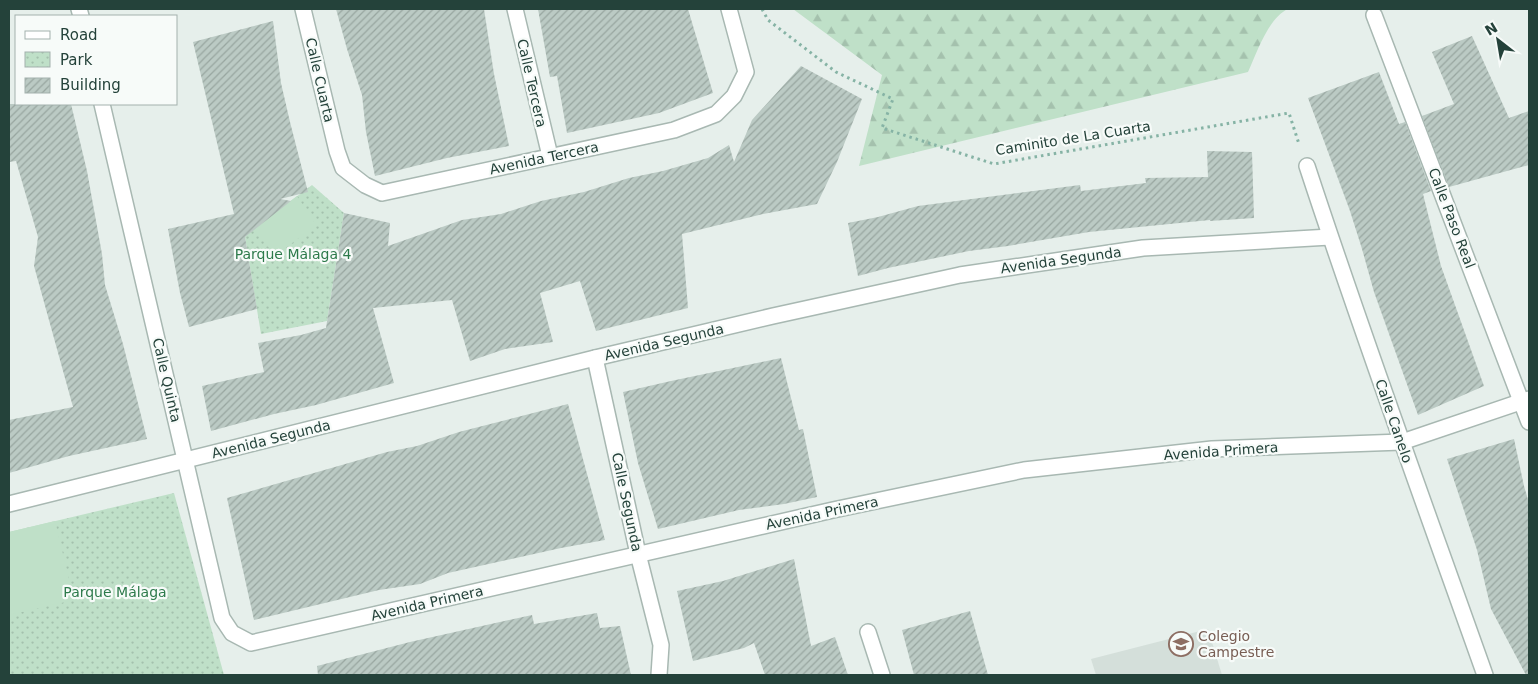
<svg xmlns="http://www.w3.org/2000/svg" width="1538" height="684" viewBox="0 0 1538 684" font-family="'DejaVu Sans',sans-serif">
<defs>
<pattern id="forest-firs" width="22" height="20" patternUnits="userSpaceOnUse" patternTransform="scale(1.25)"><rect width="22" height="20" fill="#bfe0c8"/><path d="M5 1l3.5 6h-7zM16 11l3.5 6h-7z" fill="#a4c1ad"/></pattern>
<pattern id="park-dots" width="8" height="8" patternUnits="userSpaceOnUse" patternTransform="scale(1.25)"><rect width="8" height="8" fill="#bfe0c8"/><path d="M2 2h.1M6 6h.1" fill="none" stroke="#a4c1ad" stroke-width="1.8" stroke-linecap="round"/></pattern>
<pattern id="building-hatch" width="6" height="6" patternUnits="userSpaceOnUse" patternTransform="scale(1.25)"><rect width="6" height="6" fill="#bbcac4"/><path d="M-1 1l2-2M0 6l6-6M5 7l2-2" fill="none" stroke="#98a6a0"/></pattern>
</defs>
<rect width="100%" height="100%" fill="#e6efeb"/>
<path fill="#d4dfda" d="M 1208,629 L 1222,675 L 1096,675 L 1091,659 Z"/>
<path fill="url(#forest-firs)" d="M 793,9 L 1288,9 C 1268,18 1257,53 1248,72 L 859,166 L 882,75 Z"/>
<g fill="url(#park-dots)">
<path d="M 312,185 L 344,213 L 327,321 L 261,334 L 245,237 L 255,228 Z"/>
<path d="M 174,493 L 224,675 L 9,675 L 9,532 Z"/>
</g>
<g fill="#bfe0c8">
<path d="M 297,196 L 316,225 L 275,256 L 255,228 Z"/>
<path d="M 55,521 L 74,600 L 9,615 L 9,532 Z"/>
</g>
<g fill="url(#building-hatch)">
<path d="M 336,9 L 484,9 L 494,74 L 509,146 L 447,158 L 375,176 L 366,132 L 362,95 L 347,49 Z"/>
<path d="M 538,9 L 688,9 L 713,93 L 659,113 L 567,133 L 557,76 L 550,77 Z"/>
<path d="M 273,21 L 281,83 L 290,122 L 308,192 L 280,199 L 291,201 L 245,237 L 257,309 L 189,327 L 180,293 L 168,229 L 234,214 L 193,42 Z"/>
<path d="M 1472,36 L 1509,118 L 1529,111 L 1529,165 L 1449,187 L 1422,116 L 1454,104 L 1432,52 Z"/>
<path d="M 801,66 L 862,99 L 837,162 L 817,204 L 763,214 L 682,234 L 688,308 L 596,331 L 580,281 L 540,293 L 553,342 L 505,349 L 470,361 L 452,300 L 373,308 L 394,383 L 316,405 L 274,414 L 211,431 L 202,386 L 264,372 L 258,343 L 301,335 L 326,328 L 344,213 L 390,223 L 388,246 L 462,220 L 501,214 L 541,201 L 584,192 L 629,178 L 663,171 L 708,158 L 729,145 L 734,162 L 752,120 Z"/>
<path d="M 1379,72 L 1399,124 L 1405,122 L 1431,191 L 1423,194 L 1441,266 L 1484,386 L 1418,415 L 1374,292 L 1362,249 L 1350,211 L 1308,98 Z"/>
<path d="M 9,104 L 71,104 L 87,171 L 102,254 L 105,285 L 123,344 L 147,439 L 69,456 L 9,473 L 9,420 L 73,407 L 34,266 L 38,237 L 16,161 L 9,162 Z"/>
<path d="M 1207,151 L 1252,152 L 1254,218 L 1210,221 L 1210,220 L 1089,232 L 1008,246 L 969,251 L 888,268 L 858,276 L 848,223 L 878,217 L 918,206 L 1080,185 L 1081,191 L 1146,183 L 1145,178 L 1208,177 Z"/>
<path d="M 781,358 L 799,430 L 803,429 L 817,497 L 784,504 L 739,510 L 658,529 L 638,463 L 623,392 L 671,381 Z"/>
<path d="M 568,404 L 605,540 L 561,548 L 448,573 L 420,584 L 379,590 L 254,620 L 227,498 L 387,452 L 417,446 L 459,432 Z"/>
<path d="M 1514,439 L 1524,486 L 1529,503 L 1529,675 L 1526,675 L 1491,609 L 1477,550 L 1447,459 Z"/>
<path d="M 794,559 L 811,646 L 835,637 L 848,675 L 765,675 L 754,643 L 744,648 L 693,661 L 677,591 L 723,581 Z"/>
<path d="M 970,611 L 988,675 L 914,675 L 902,630 Z"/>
<path d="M 597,613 L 600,628 L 620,626 L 631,675 L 318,675 L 317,666 L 410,642 L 532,615 L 534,624 Z"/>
</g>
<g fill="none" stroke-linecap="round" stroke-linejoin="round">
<defs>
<g id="minor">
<path d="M 79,9 L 81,16"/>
<path d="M 303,9 L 337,151 L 343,168 L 365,185 L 382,193 L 674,130 L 716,114 L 734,96 L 746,72 L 729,9"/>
<path d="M 515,9 L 550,156"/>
<path d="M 1374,15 L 1529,422"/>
<path d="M 102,104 L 222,618 L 232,633 L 251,643 L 833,510 L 1024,470 L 1212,449 L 1402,442 L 1529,399"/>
<path d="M 1307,166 C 1363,337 1425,506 1485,675"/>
<path d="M 595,358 L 638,554 L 661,645 L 659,675"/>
<path d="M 9,504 L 595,358 L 773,316 L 960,275 L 1143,248 L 1330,237"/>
<path d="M 868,632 L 882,675"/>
</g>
</defs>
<use href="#minor" stroke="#a8b8b2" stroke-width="18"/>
<path stroke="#86b3a5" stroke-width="3" stroke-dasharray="2.5 4" stroke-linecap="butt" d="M 762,9 L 768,20 L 836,72 L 893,99 L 882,128 L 994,164 L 1289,113 L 1299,144"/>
<use href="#minor" stroke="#fff" stroke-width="15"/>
</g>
<defs>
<symbol id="school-ring" viewBox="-11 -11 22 22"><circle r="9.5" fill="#f7fbf9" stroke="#8d6e63" stroke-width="1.5"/><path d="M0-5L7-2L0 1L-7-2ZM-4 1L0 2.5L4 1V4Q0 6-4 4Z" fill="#8d6e63"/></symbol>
</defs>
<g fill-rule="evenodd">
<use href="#school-ring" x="1167" y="630" width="28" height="28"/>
</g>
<g text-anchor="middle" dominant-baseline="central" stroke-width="4.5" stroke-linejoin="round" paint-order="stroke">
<g font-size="14" fill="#24423a" stroke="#f7fbf9">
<text transform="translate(320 80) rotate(77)">Calle Cuarta</text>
<text transform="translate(532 83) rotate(77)">Calle Tercera</text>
<text transform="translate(1073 138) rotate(-9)">Caminito de La Cuarta</text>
<text transform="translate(544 158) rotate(-12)">Avenida Tercera</text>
<text transform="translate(1452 218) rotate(69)">Calle Paso Real</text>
<text transform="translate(1061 260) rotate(-8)">Avenida Segunda</text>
<text transform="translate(664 342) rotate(-13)">Avenida Segunda</text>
<text transform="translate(167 380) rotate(77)">Calle Quinta</text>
<text transform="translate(1394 421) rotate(71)">Calle Canelo</text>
<text transform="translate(271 439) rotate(-14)">Avenida Segunda</text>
<text transform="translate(1221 451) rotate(-4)">Avenida Primera</text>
<text transform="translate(627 502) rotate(78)">Calle Segunda</text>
<text transform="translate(822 513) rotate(-12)">Avenida Primera</text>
<text transform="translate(427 603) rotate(-13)">Avenida Primera</text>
</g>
<g font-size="14" fill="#2d7a4b" stroke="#f7fbf9">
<text x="293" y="254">Parque Málaga 4</text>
<text x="115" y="592">Parque Málaga</text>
</g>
<g font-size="14" fill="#785e54" stroke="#f7fbf9" text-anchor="start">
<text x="1198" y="636">Colegio<tspan x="1198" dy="16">Campestre</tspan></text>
</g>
</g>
<rect width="1538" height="684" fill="none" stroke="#24423a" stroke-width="20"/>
<rect x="15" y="15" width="162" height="90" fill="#f7fbf9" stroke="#a3b1ad"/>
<rect x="25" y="31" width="25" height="8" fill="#ffffff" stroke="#a3b1ad"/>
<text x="60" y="40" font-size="15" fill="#24423a">Road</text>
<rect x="25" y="52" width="25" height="15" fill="url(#park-dots)" stroke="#a3b1ad"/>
<text x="60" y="65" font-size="15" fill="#24423a">Park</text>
<rect x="25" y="78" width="25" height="15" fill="url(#building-hatch)" stroke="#a3b1ad"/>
<text x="60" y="90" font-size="15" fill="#24423a">Building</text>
<g transform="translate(1498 40) rotate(329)" stroke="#f7fbf9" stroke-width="4" paint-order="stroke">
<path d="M0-4L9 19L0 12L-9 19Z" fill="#24423a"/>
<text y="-8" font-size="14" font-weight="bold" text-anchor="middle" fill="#24423a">N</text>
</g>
</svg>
